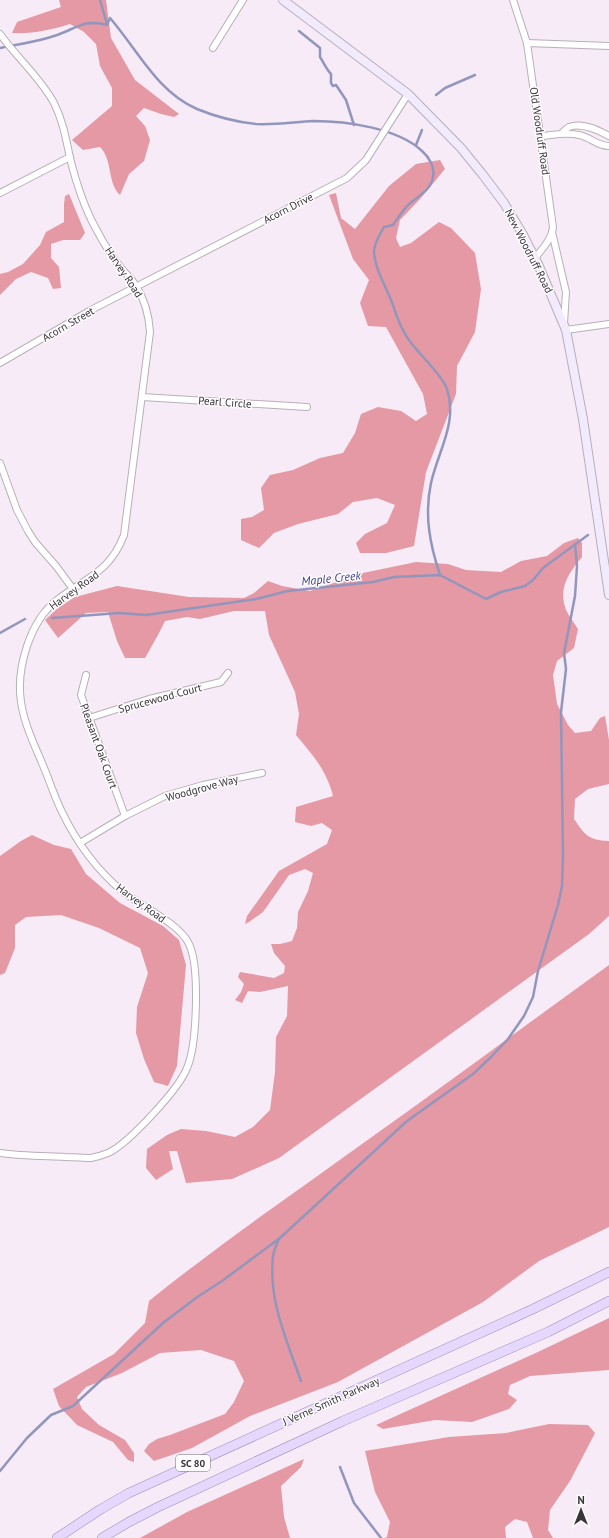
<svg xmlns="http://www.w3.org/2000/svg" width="609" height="1538" viewBox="0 0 609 1538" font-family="'PT Sans',sans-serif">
<rect width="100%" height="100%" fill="#f6ebf6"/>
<g fill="#e499a4">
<path d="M 59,0 L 106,0 L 111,38 L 135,80 L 179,114 L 174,117 L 161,114 L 144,108 L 136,116 L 145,126 L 150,140 L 144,161 L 129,174 L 120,195 C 107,183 113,160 100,147 L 83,150 L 72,140 L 112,106 L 112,88 L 100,66 L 96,44 L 84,32 L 70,24 C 51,30 32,34 12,33 L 17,22 L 61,7 Z"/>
<path d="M 440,160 L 445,169 L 420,199 L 400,220 L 396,238 L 400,247 L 411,243 L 439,222 L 451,228 L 475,253 L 481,289 L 475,332 L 457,366 L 456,394 L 426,472 L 414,546 L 386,553 L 360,553 L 356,543 L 365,534 L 387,523 L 395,505 L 377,498 L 353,502 L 338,514 L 298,524 L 274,533 L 259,548 L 241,540 L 241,519 L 252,517 L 264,510 L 261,488 L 270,475 L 293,470 L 320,458 L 343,453 L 355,433 L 361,414 L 378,407 L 401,411 L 416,421 L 427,414 L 423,394 L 386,327 L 368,326 L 360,303 L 369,280 L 353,259 L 329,195 L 336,193 L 341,218 L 355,229 L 389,186 L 416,164 Z"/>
<path d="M 69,194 L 85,233 L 80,240 L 63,240 L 51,244 L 51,258 L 59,267 L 61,288 L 53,289 L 48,278 L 31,272 L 16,279 L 0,295 L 0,274 L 8,272 L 23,264 L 40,245 L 46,232 L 64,222 L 64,204 L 65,196 Z"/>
<path d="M 578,538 L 582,543 L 582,557 C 568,574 558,588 566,610 C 569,616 574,623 578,629 L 574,648 L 557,661 L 553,675 L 557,704 L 568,725 L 575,733 L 591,731 L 600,718 L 605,716 L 609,740 L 609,784 L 588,789 L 575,799 L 574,819 C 585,835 588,840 609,841 L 609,916 L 589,934 L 279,1158 L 232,1179 L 186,1183 L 177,1151 L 169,1151 L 173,1169 L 156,1180 L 146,1168 L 147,1149 L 167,1135 L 181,1129 L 206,1131 L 235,1137 L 253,1127 L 270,1110 L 275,1072 L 276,1037 L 287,1016 L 288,986 L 260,992 L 248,991 L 242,1003 L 235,1000 L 241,992 L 244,984 L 238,977 L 240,972 L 274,978 L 284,973 L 285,966 L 274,953 L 271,944 L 280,944 L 292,941 L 297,928 L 298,912 L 308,891 L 313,873 L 305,869 L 289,875 L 263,912 L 249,922 L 245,924 L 247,916 L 279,871 L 327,844 L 332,830 L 322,823 L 311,826 L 295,822 L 296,807 L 333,796 C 327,771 312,754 296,735 L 299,714 L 295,692 L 269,635 L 265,611 L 234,611 L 200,619 L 187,617 L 165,621 L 158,635 L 145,658 L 125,658 L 117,641 L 108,612 L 86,613 L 58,638 L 45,620 L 59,607 L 75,597 L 117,586 L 189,597 L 244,598 L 254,593 L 268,581 L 282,586 L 310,591 L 363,573 L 416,562 L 448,564 L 466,570 L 501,572 L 521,561 L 547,556 L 564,543 Z"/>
<path d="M 32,835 L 54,845 L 71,849 L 86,874 L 120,903 L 163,926 L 179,940 L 186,965 L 177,1066 L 168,1086 L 154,1082 L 144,1059 L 136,1033 L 137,1007 L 148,973 L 140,948 L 99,928 L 61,915 L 26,917 L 15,925 L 15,948 L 5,973 L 0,975 L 0,856 L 21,841 Z"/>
<path d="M 609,965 L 609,1227 L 539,1261 L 483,1302 L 338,1382 L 250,1416 L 192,1448 L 154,1461 L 144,1451 L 149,1444 L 157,1439 L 170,1435 L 225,1414 L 234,1402 L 244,1381 L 234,1361 L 201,1350 L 160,1353 L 122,1373 L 86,1387 L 77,1397 L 82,1409 L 99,1425 L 125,1440 L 134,1453 L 134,1462 L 128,1460 L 113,1442 L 77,1425 L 59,1406 L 53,1389 L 114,1354 L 145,1323 L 149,1301 C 222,1242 300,1189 376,1134 C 454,1079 531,1021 609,965 Z"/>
<path d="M 609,1318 L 609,1370 L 530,1376 L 510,1385 L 508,1394 L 517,1400 L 509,1409 L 472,1422 L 435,1420 L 383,1429 L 376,1425 L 540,1351 Z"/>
<path d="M 549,1424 L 588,1425 L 595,1433 L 570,1481 L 550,1510 L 548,1530 L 553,1538 L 533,1538 L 527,1522 L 515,1519 L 505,1527 L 506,1538 L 384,1538 L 387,1537 L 390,1522 L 375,1492 L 365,1451 L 449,1437 L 506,1433 Z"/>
<path d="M 304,1459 L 301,1467 L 281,1486 L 284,1517 L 290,1538 L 140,1538 L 187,1512 Z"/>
</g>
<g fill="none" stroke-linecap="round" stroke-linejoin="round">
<g stroke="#9396bc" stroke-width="2.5">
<path d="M 100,0 L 107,24"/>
<path d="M 107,25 L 110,18 C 137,49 157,92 197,109 C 214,116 236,122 256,124 C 275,125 294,122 313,121 C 346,121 398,128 422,151 C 429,157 435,167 433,177 C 431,191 416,197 407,206 C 402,212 397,219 393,225 L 384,227 C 380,234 374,243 374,252 C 375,269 385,285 391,300 C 397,316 401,331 412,344 C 420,355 443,376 447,389 C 458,423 438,451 431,483 C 424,515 430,545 440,575"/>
<path d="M 299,31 L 320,48 L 320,57 C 324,63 326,69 331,74 L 331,83 L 333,86 L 336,85 L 346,100 L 354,125"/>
<path d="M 0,48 C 18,44 37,42 54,36 C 74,30 85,18 107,25"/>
<path d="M 436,95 L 445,88 L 475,75"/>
<path d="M 416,145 L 422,130"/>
<path d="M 52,618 L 119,613 L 146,615 L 256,599 L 288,591 L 373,582 L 394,577 L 440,575 L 486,599 L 501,592 L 525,586 L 533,580 L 543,568 L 588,535"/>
<path d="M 0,633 L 25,619"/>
<path d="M 279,1238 C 277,1244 274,1250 273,1256 C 268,1300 287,1341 301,1381"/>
<path d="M 340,1467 L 354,1503 L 381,1538"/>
<path d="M 0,1471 L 27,1438 L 51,1415 L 73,1406 L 163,1323 L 196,1298 L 222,1281 L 280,1238 L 407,1121 L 473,1074 L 491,1057 L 508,1039 L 524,1016 L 533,997 L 538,971 L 558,905 L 562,886 L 563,855 L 561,712 L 566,669 L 564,653 L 575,596 L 577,566 L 575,544"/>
</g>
<defs>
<g id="street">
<path d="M 513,0 L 527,43 L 553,227 C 552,239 542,249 535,258"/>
<path d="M 0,34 C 17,58 40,77 54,103 C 63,121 66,139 70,158 C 76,182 83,205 95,227 C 102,241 111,255 121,268 C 126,274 132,279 136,286 C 145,300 149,316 150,332 L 124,535 C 110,572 87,577 57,600 C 30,621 16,668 21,702 C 24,723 34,744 42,763 C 49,779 54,796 62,812 C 76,841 97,870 122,891 C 141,906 180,924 189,944 C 200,967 197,1045 187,1068 C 179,1089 128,1144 108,1153 C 103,1155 96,1157 91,1158 C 83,1158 74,1157 65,1157 C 44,1156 21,1156 0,1153"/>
<path d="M 527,43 L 609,46"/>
<path d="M 213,48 L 243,0"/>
<path d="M 562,133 C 564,131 567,128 569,127 C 582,122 598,130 609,136"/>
<path d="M 541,136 C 554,135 566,132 579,135 C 591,137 596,146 609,146"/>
<path d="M 0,193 L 70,157"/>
<path d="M 552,232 L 566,292 L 564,323"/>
<path d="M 566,330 L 609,324"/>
<path d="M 0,363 L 91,310 L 347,178 L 366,160 L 408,94"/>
<path d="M 142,397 L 307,407"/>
<path d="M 0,463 L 17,510 L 28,531 L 35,542 L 56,566 L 73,589"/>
<path d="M 86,675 L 81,695 L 125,816"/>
<path d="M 89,718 L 149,699 L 221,682 L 228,673"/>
<path d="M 80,843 L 125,816 L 165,796 L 203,785 L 262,773"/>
</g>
<path id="secondary" d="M 283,0 L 408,94 L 461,148 L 483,175 L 504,203 L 522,233 L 538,264 L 566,330 L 583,419 L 609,595"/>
<g id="primary">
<path d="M 57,1538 L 101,1509 L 129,1493 L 533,1309 L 609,1272"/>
<path d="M 102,1538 L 129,1522 L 158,1507 L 343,1421 L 548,1332 L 609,1301"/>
</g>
</defs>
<use href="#street" stroke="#b9afb9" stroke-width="8"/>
<use href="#secondary" stroke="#b9afb9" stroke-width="10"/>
<use href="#primary" stroke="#9d8cb7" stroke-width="10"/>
<use href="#street" stroke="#fff" stroke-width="6"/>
<use href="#secondary" stroke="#f2ebfe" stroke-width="8"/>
<use href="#primary" stroke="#e5d7fd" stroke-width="9"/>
</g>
<g text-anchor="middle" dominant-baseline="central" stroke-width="3" stroke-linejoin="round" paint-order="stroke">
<rect fill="#fefcfe" stroke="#737073" stroke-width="1" x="176" y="1455" width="34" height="16" rx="3"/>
<g font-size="10" font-weight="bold" fill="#383438">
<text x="193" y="1463">SC 80</text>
</g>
<g font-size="11" fill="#383438" stroke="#fefcfe">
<text transform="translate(540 131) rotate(82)">Old Woodruff Road</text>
<text transform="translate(288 208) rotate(-27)">Acorn Drive</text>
<text transform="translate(529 251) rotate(63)">New Woodruff Road</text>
<text transform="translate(124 272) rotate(56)">Harvey Road</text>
<text transform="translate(68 324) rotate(-30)">Acorn Street</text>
<text transform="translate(225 402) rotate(4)">Pearl Circle</text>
<text transform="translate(74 590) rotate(-36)">Harvey Road</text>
<text transform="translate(160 698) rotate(-15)">Sprucewood Court</text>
<text transform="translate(99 746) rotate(70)">Pleasant Oak Court</text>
<text transform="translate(202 788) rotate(-15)">Woodgrove Way</text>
<text transform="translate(141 903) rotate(36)">Harvey Road</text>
<text transform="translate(331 1401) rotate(-24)">J Verne Smith Parkway</text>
</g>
<g font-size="12" font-style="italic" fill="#3c3c86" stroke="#fefcfe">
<text transform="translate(331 578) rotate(-6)">Maple Creek</text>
</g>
</g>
<g transform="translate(581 1510)" stroke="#fefcfe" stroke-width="3" paint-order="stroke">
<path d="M0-3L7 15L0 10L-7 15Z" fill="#383438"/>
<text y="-6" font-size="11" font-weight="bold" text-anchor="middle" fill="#383438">N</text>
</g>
</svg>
